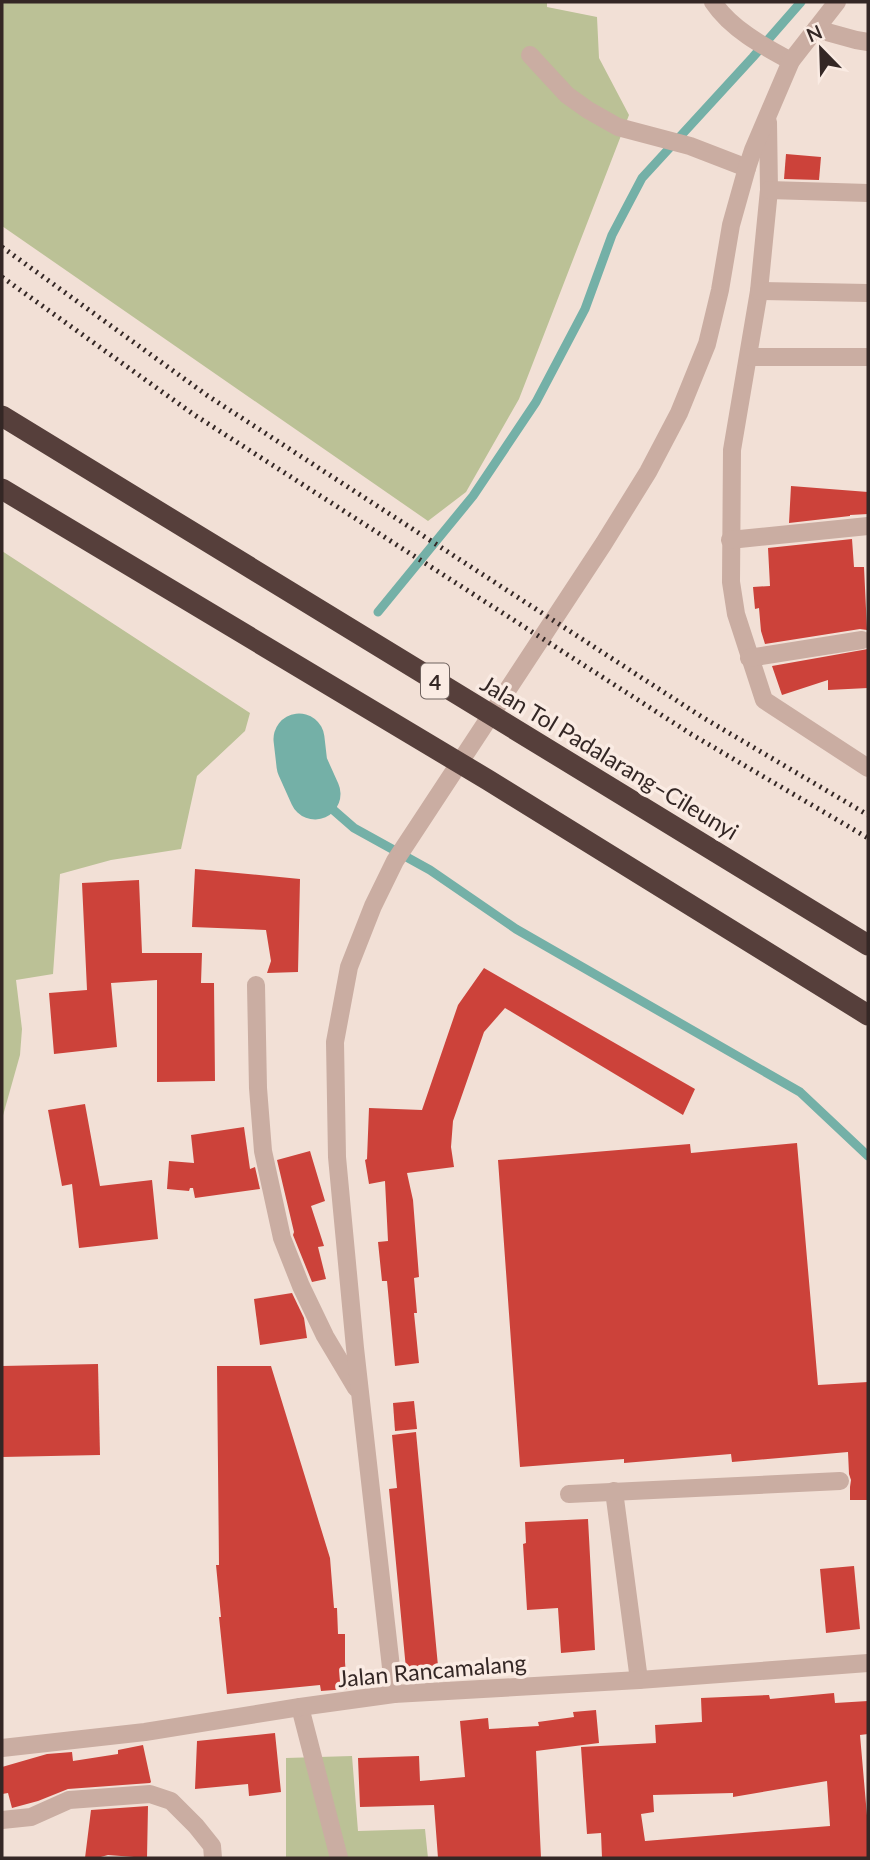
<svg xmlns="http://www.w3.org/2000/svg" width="870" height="1860" viewBox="0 0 870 1860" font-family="Lato,sans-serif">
<rect width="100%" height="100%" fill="#f2e0d6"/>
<g fill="#bbc196">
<path d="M 2,2 L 547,2 L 547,7 L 597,17 L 599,58 L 629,115 L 519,399 L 466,492 L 428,521 L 2,226 Z"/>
<path d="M 2,551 L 250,713 L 245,731 L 197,776 L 181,849 L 111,860 L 60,874 L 53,974 L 16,980 L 22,1029 L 20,1055 L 2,1119 Z"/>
<path d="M 352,1756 L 358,1831 L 425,1829 L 428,1858 L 286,1858 L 286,1758 Z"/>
</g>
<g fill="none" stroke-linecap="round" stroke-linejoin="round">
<g stroke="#74b0a7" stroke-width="9">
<path d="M 378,612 L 473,496 L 536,402 L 585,309 L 612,235 L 642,178 L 753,57 L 801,2"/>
<path d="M 315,794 L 354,828 L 430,870 L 516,929 L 800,1092 L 868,1156"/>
</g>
<path stroke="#74b0a7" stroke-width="51" d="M 299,739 L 302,765 L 315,794"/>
</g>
<g fill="#cc423a" fill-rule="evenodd">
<path d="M 786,154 L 821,157 L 819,180 L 784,179 Z"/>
<path d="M 791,486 L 868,492 L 868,514 L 850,515 L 850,516 L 789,523 Z"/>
<path d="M 852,539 L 854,567 L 864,567 L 867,630 L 860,629 L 765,644 L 761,631 L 759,608 L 755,609 L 753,587 L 770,586 L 768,548 Z"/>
<path d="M 868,649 L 868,688 L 828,690 L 828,680 L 782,695 L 772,666 Z"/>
<path d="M 195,869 L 300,879 L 298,972 L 267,973 L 271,961 L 266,930 L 192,927 Z"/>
<path d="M 139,880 L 142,953 L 202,953 L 201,983 L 214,983 L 215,1081 L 157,1082 L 157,980 L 111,983 L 117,1047 L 54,1054 L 49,993 L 87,990 L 82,883 Z"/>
<path d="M 484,968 L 695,1089 L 683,1115 L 505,1008 L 484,1032 L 453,1121 L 451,1147 L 454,1167 L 407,1173 L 413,1200 L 419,1277 L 414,1278 L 417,1313 L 414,1313 L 419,1363 L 395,1366 L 387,1281 L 382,1281 L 378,1242 L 388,1241 L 385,1181 L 369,1184 L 365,1160 L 367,1159 L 369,1108 L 422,1110 L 458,1005 Z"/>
<path d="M 85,1104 L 100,1186 L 152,1180 L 158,1239 L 79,1248 L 72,1184 L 62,1186 L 48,1110 Z"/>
<path d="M 244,1127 L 250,1169 L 255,1167 L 260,1189 L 195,1198 L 193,1188 L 190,1188 L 189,1191 L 167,1189 L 169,1161 L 194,1163 L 191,1135 Z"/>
<path d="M 797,1143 L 818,1385 L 868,1382 L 868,1500 L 850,1500 L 850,1487 L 851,1480 L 849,1474 L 848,1452 L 732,1462 L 731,1454 L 624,1463 L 624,1459 L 520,1467 L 498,1160 L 690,1144 L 691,1153 Z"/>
<path d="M 310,1151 L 325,1201 L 311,1206 L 324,1246 L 318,1247 L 326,1279 L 312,1282 L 293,1235 L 294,1232 L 277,1160 Z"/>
<path d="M 292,1293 L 304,1318 L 307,1338 L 260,1345 L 254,1299 Z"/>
<path d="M 98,1364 L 100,1455 L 2,1457 L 2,1366 Z"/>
<path d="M 217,1366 L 271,1366 L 330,1558 L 334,1608 L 337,1608 L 338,1634 L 345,1634 L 345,1662 L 347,1689 L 321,1691 L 320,1685 L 227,1694 L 219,1617 L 221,1617 L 216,1565 L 219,1565 Z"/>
<path d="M 414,1401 L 417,1429 L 395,1431 L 393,1403 Z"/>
<path d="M 416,1432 L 438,1666 L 406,1669 L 389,1489 L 397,1488 L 392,1435 Z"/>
<path d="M 588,1519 L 595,1650 L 561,1653 L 558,1608 L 527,1610 L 523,1544 L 526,1543 L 525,1522 Z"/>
<path d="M 854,1566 L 860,1629 L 826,1633 L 820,1569 Z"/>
<path d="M 834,1693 L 835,1703 L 868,1701 L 868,1734 L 860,1735 L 868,1827 L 868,1858 L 602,1858 L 601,1833 L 587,1834 L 581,1747 L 656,1743 L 655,1725 L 702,1722 L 701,1698 L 769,1695 L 770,1699 ZM 827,1781 L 830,1826 L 645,1841 L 641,1814 L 654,1812 L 653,1795 L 733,1793 L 733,1797 Z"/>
<path d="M 596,1710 L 599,1743 L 536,1751 L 541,1858 L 438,1858 L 434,1805 L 360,1807 L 358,1758 L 419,1756 L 420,1781 L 465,1777 L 460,1721 L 488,1718 L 489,1729 L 539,1726 L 538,1722 L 574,1717 L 573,1712 Z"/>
<path d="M 275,1733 L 281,1792 L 249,1796 L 248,1784 L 195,1789 L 197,1741 Z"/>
<path d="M 143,1745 L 151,1782 L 150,1783 L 68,1789 L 38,1801 L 12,1808 L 8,1793 L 2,1794 L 2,1767 L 47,1754 L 72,1752 L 73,1761 L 118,1754 L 118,1750 Z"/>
<path d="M 148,1806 L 147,1858 L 108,1855 L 97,1858 L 85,1858 L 91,1810 Z"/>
</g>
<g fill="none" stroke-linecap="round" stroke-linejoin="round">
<g stroke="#caada2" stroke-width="18">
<path d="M 713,2 C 731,29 763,46 791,61"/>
<path d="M 816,29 L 856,40 L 868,42"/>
<path d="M 530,55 L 567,95 L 588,110 L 618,127 L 690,146 L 747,168"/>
<path d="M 768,122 L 769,190 L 759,291 L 732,450 L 731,582 L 736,614 L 764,700 L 868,768"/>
<path d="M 769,190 L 868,193"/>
<path d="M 759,291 L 868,293"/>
<path d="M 749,357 L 868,357"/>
<path d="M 730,540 L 868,526"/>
<path d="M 749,658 L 862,640"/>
<path d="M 256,985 L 258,1088 L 263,1151 L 282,1238 L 301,1286 L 325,1336 L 356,1388"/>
<path d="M 614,1491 L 639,1680"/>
<path d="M 569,1494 L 840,1481"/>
<path d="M 394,1694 L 355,1348 L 337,1157 L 335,1042 L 349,967 L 373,906 L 395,861 L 604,543 L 648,472 L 679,413 L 707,344 L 720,290 L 731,225 L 747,168 L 753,150 L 791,61 L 837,2"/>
<path d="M 300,1707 L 339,1858"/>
<path d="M 2,1748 L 145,1732 L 300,1707 L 394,1694 L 639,1680 L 868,1663"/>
<path d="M 2,1820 L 31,1817 L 69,1800 L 150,1794 L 171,1801 L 196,1826 L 212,1846 L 213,1858"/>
</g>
<g stroke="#563f3b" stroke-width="21">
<path d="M 2,416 L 868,945"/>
<path d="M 2,489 L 488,780 L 868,1015"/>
</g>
<g stroke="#342725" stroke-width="5" stroke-dasharray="2 5" stroke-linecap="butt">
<path d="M 2,247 L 208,396 L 702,717 L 868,815"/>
<path d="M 2,277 L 193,414 L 691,734 L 868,838"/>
</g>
</g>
<g text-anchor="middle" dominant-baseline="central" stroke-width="7" stroke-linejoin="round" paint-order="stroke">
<rect fill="#faebe3" stroke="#6f625e" stroke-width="2" x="421" y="663.5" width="28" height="35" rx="5"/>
<g font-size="21" font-weight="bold" fill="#342725">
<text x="435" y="681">4</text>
</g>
<g font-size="23" fill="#342725" stroke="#faebe3">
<text transform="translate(610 757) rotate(31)">Jalan Tol Padalarang–Cileunyi</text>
<text transform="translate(432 1670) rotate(-5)">Jalan Rancamalang</text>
</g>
</g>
<rect width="870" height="1860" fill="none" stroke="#342725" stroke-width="7"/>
<g transform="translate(821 49) rotate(337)" stroke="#faebe3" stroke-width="5" paint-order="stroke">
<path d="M0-5L12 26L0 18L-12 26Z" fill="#342725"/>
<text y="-10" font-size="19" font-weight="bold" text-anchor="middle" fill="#342725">N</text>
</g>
</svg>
